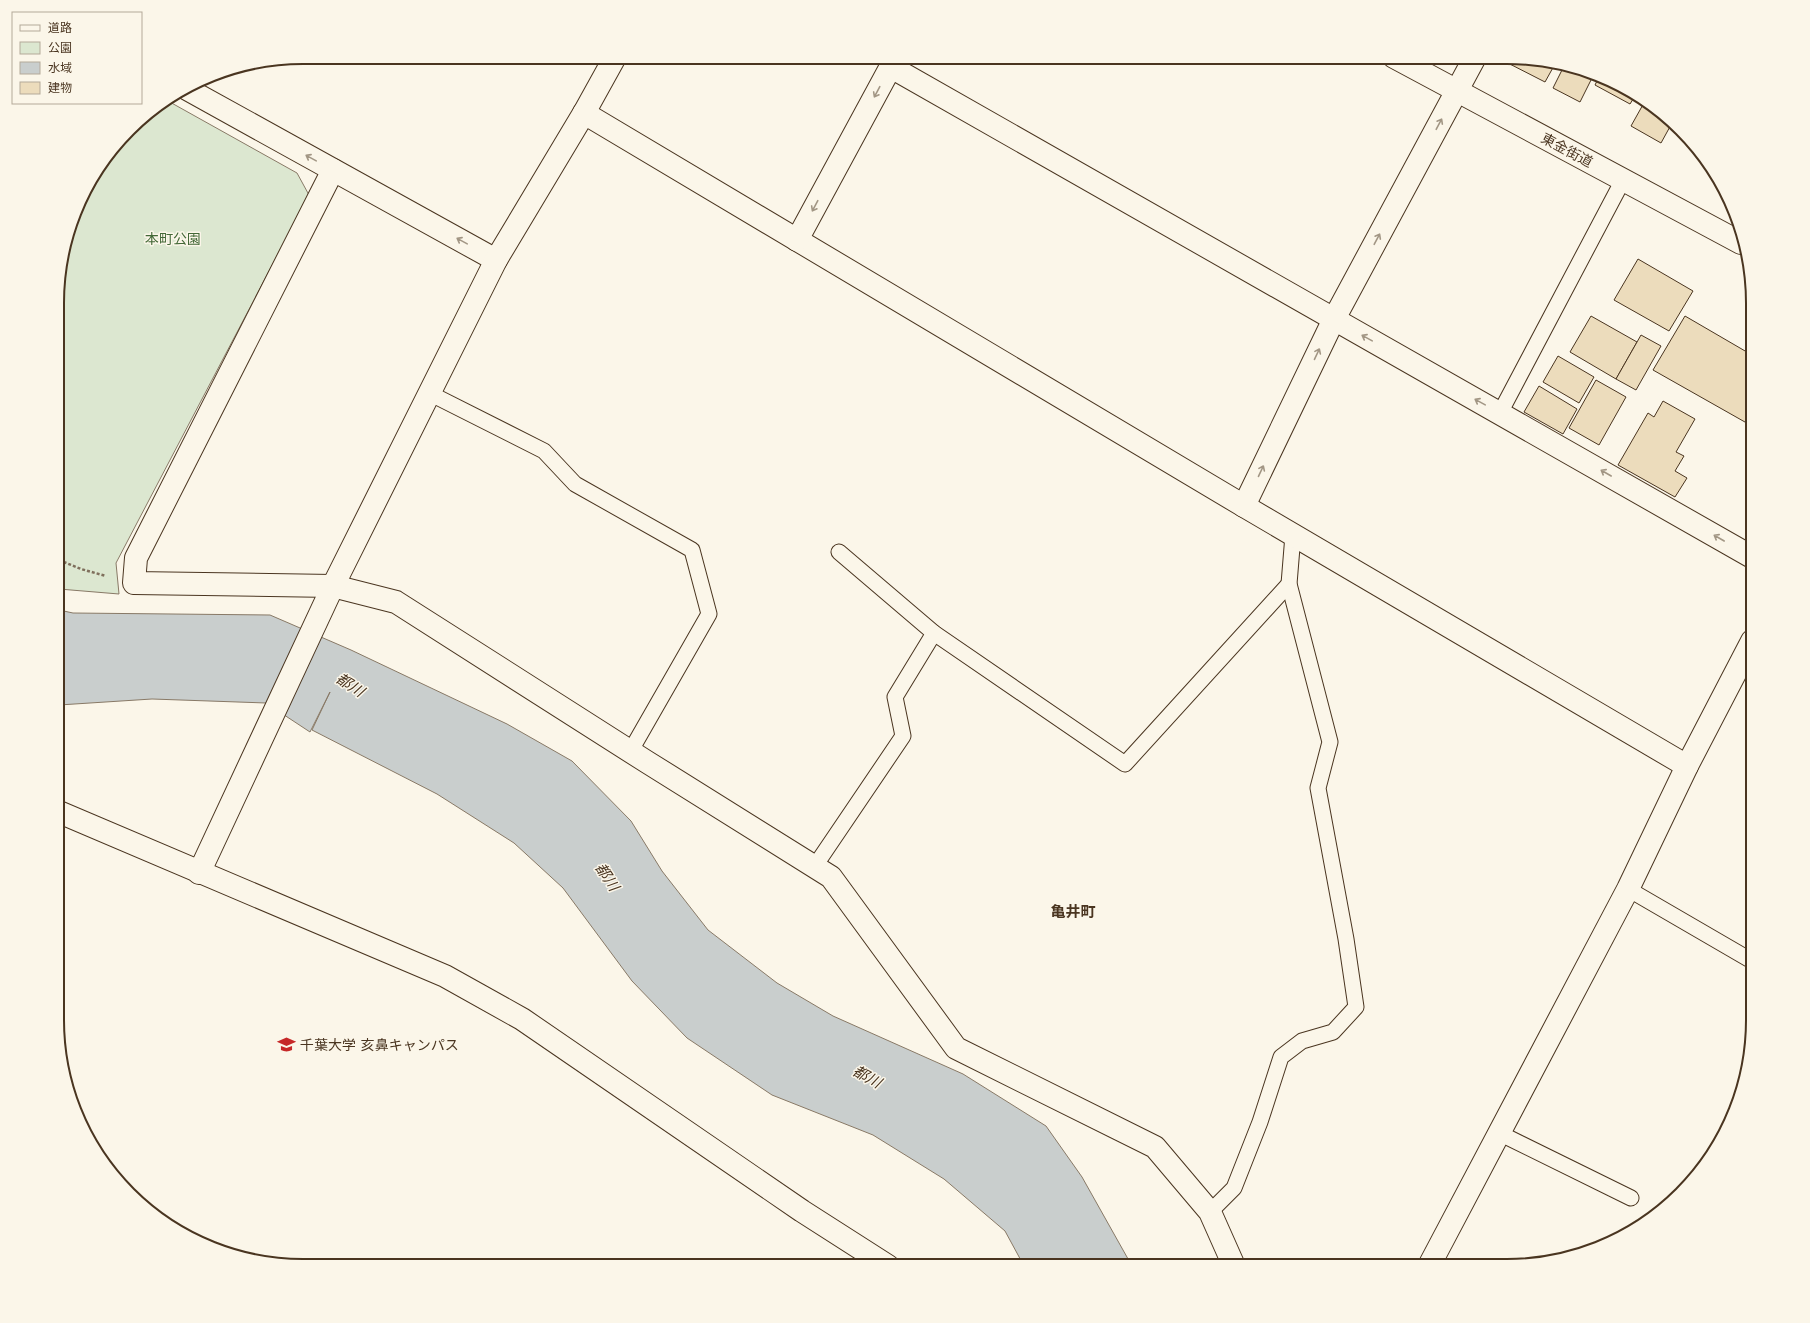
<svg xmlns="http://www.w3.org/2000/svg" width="1810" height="1323" viewBox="0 0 1810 1323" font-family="'Work Sans','Noto Sans JP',sans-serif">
<rect width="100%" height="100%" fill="#fbf6e9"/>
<path fill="#dce7d0" stroke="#887966" d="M 168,101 L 297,173 L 309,195 L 116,563 L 119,594 L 59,589 L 59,271 L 82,194 L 141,118 Z"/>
<path fill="#c9cecd" stroke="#887966" d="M 59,610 L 73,613 L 270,615 L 351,650 L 507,724 L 572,761 L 631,821 L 662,871 L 708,930 L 777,983 L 833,1016 L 963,1074 L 1046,1126 L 1082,1177 L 1132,1266 L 1024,1266 L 1005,1231 L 944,1179 L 873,1135 L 772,1095 L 687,1038 L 632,981 L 563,888 L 514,843 L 437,794 L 312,730 L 330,692 L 310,732 L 266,703 L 152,699 L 59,705 Z"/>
<g fill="#ecdcbc" stroke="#4a3520">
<path d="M 1501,58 L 1523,58 L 1555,64 L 1545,82 L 1500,59 Z"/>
<path d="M 1564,66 L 1586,70 L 1594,74 L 1580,102 L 1553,88 Z"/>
<path d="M 1599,77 L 1635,96 L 1630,104 L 1595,85 Z"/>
<path d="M 1645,101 L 1657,108 L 1672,123 L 1661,143 L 1631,126 Z"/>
<path d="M 1638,259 L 1693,291 L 1669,331 L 1614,300 Z"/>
<path d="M 1591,316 L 1637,342 L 1616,379 L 1570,352 Z"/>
<path d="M 1685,316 L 1752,355 L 1752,426 L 1653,370 Z"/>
<path d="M 1641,335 L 1661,346 L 1636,390 L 1616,379 Z"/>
<path d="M 1558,356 L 1594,377 L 1579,403 L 1543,382 Z"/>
<path d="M 1596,380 L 1626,397 L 1599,445 L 1569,428 Z"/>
<path d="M 1539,386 L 1577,409 L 1563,434 L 1524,412 Z"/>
<path d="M 1663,401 L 1695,419 L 1676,452 L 1684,456 L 1675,471 L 1687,478 L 1675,497 L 1618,465 L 1648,413 L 1654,417 Z"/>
</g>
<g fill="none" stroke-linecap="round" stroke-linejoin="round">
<defs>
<g id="service">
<path d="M 429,393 L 544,451 L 575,484 L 692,550 L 709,614 L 630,752"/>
<path d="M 1500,413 L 1623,180"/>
<path d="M 839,552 L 934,633 L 1125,764 L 1289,584"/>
<path d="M 815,866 L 903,736 L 895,697 L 934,633"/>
<path d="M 1628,889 L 1752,961"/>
<path d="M 1499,1133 L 1631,1198"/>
<path d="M 1210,1212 L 1234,1188 L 1260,1122 L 1281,1057 L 1302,1041 L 1333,1032 L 1356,1007 L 1346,939 L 1318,788 L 1330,742 L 1289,584 L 1293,535"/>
</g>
<g id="minor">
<path d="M 891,67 L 1752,557"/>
<path d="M 187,89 L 496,260"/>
<path d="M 584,113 L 1244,506 L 1687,766"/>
<path d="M 333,170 L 136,558 L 134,583 L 333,586 L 396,602 L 647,762 L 831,877 L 956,1048 L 1155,1147 L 1210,1212 L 1234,1266"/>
<path d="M 797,240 L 896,57"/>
<path d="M 1244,506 L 1334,319 L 1475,57"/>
<path d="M 1429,1266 L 1628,889 L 1687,766 L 1752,641"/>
</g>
<g id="tertiary">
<path d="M 59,812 L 445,976 L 522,1019 L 802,1211 L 888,1266"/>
<path d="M 199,873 L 333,586 L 496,260 L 584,113 L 615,57"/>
</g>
<path id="trunk" d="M 1394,57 L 1741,243"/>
</defs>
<use href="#service" stroke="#4a3520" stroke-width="17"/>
<use href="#minor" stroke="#4a3520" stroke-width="24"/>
<use href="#tertiary" stroke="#4a3520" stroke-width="24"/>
<use href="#trunk" stroke="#4a3520" stroke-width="24"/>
<path stroke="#7f6f5c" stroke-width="2.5" stroke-dasharray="3 2" stroke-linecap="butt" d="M 59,560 L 81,569 L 106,576"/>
<use href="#service" stroke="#fbf6e9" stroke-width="15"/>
<use href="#minor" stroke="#fbf6e9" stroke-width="22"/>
<use href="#tertiary" stroke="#fbf6e9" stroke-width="22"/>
<use href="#trunk" stroke="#fbf6e9" stroke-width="22"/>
</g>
<defs><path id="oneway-shaft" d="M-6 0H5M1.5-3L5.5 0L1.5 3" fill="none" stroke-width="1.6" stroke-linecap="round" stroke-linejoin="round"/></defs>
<g stroke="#a29684">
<use href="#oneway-shaft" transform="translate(877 92) rotate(118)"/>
<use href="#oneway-shaft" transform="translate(1439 124) rotate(-62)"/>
<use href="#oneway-shaft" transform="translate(311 158) rotate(-151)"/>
<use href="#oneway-shaft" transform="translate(815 206) rotate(118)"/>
<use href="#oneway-shaft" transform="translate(1377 239) rotate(-62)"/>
<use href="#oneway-shaft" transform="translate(462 241) rotate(-151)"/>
<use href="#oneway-shaft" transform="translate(1367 338) rotate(-151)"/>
<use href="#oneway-shaft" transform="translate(1317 354) rotate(-65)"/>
<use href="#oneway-shaft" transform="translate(1480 402) rotate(-151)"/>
<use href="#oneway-shaft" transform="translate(1261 471) rotate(-65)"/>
<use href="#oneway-shaft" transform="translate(1606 473) rotate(-150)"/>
<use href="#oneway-shaft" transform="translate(1719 538) rotate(-150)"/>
</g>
<defs>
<symbol id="university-bare" viewBox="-9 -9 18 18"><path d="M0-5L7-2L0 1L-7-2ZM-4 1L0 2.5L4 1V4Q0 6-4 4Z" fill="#c62828" stroke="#fbf6e9" stroke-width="2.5" paint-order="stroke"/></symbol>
</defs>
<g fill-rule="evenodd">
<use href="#university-bare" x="274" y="1032" width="25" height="25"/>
</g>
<g text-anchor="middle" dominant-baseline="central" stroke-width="3" stroke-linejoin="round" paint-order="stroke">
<g font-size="14" fill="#4a3520" stroke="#fbf6e9">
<text transform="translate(1567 150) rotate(28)">東金街道</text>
</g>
<g font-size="14" fill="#436837" stroke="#fbf6e9">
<text x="173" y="239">本町公園</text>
</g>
<g font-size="14" fill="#4a3520" stroke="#fbf6e9" text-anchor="start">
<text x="300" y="1045">千葉大学 亥鼻キャンパス</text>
</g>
<g font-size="15" font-style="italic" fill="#4a3520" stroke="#fbf6e9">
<text transform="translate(350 685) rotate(33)">都川</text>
<text transform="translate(607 877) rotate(56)">都川</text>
<text transform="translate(867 1077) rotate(29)">都川</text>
</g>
<g font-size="15" font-weight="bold" fill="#4a3520" stroke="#fbf6e9">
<text x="1073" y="912">亀井町</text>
</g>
</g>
<path d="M0 0H1810V1323H0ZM303 64H1507A239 239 0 0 1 1746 303V1020A239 239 0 0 1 1507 1259H303A239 239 0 0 1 64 1020V303A239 239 0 0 1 303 64Z" fill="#fbf6e9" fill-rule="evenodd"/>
<path fill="none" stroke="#4a3520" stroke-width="2" d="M303 64H1507A239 239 0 0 1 1746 303V1020A239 239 0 0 1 1507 1259H303A239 239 0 0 1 64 1020V303A239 239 0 0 1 303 64Z"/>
<rect x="12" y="12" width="130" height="92" fill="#fbf6e9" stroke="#b4a999"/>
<rect x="20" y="25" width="20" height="6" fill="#fbf6e9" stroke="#b4a999"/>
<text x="48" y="32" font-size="12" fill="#4a3520">道路</text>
<rect x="20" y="42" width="20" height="12" fill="#dce7d0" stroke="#b4a999"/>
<text x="48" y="52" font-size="12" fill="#4a3520">公園</text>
<rect x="20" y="62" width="20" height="12" fill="#c9cecd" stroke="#b4a999"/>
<text x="48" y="72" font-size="12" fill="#4a3520">水域</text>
<rect x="20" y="82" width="20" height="12" fill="#ecdcbc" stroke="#b4a999"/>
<text x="48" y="92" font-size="12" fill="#4a3520">建物</text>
</svg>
